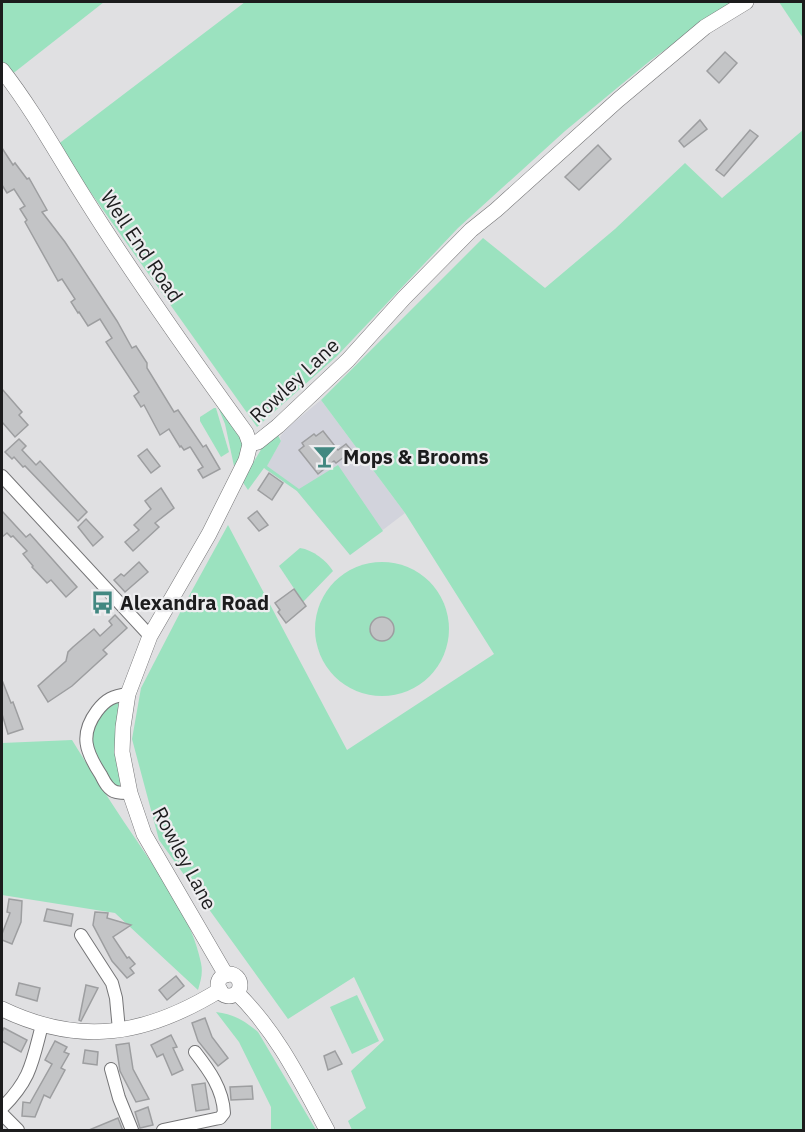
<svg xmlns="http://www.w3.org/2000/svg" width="805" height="1132" viewBox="0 0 805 1132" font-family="'IBM Plex Sans',sans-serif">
<rect width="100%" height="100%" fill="#e0e0e2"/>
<path fill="#d2d3dc" d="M 321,400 L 405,513 L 350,555 L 297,491 L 265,469 L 281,441 L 280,437 L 287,428 Z"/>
<g fill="#9be2bf">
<path d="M 2,2 L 104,2 L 11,75 L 2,66 Z"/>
<path d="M 245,2 L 731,2 L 651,60 L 565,131 L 458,228 L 337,356 L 257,427 L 57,145 Z"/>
<path d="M 779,2 L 803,2 L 803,38 Z"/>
<path d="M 803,130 L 803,1130 L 352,1130 L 348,1121 L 366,1108 L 351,1071 L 384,1040 L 354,977 L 288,1019 L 159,840 L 132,739 L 141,688 L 184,605 L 228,525 L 347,750 L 494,654 L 405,513 L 321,400 L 483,238 L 545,288 L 615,229 L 685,163 L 722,198 Z"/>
<path d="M 218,407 L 220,407 L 237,430 L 244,447 L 237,467 L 234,466 L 225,424 Z"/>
<path d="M 214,408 L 216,408 L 229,452 L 221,457 L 200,421 L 200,417 Z"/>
<path d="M 278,435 L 281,441 L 267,466 L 299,489 L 338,465 L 383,531 L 350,555 L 297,491 L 264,468 L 248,490 L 242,481 L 262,448 Z"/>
<path d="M 300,548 C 313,550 326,560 333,571 L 303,602 L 279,566 Z"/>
<circle cx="382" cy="629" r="67"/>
<path d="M 117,702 L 120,706 L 122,783 L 118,787 C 104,783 87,743 92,728 C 95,720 103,711 108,704 Z"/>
<path d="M 72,740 C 93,774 114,808 137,841 C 162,879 192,918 201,963 C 203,973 201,980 198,990 L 115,913 L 2,895 L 2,743 Z"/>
<path d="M 357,995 L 379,1041 L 352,1054 L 330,1007 Z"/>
<path d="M 216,1012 C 234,1014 245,1021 258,1032 L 316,1130 L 271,1130 L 271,1107 L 239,1042 Z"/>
</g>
<g fill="#c3c4c6" stroke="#9d9ea0" stroke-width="1.5">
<path d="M 725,52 L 737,63 L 719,83 L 707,71 Z"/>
<path d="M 700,120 L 707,129 L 684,147 L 679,141 Z"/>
<path d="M 750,130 L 758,136 L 724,176 L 716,170 Z"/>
<path d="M 598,145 L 611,159 L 579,190 L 565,177 Z"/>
<path d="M 2,148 L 13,165 L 15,163 L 27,179 L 29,178 L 47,210 L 42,212 L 65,242 L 117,321 L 132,348 L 136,346 L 147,363 L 147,368 L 174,412 L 178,410 L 203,447 L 206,445 L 220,469 L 203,478 L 198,470 L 203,467 L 191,448 L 190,447 L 184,450 L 181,446 L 180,447 L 169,429 L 160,435 L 144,405 L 141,407 L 134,396 L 139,392 L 106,342 L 112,338 L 100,319 L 88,326 L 79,312 L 78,313 L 71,302 L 75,299 L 62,279 L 58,281 L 25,222 L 27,220 L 20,209 L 25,206 L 14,189 L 7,193 L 2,185 Z"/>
<path d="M 2,389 L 22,412 L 19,415 L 28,425 L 15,437 L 2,422 Z"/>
<path d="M 323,431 L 338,450 L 346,444 L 352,451 L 336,463 L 334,461 L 318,474 L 299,450 L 304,446 L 302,443 L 314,434 L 316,436 Z"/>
<path d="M 19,439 L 26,446 L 22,450 L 36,465 L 40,461 L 87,512 L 78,521 L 25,466 L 23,467 L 14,457 L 12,459 L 5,452 Z"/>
<path d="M 147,449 L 160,466 L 151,473 L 138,456 Z"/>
<path d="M 269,473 L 283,483 L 272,500 L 258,490 Z"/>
<path d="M 161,488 L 174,508 L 155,523 L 159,527 L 133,551 L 125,542 L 139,530 L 134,525 L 151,509 L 145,501 Z"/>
<path d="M 2,511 L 26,537 L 30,534 L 77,587 L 66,597 L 51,580 L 47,583 L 32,567 L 33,566 L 23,554 L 27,551 L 13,536 L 11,537 L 7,533 L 2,537 Z"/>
<path d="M 257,511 L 268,525 L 259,531 L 248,518 Z"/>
<path d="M 86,519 L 103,537 L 93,546 L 78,527 Z"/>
<path d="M 139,562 L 148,572 L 125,592 L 114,580 L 121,574 L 124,576 Z"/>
<path d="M 294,589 L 306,606 L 286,623 L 278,612 L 280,610 L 275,603 Z"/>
<path d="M 115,615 L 127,628 L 103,650 L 107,654 L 72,686 L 48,702 L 38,686 L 66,661 L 68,652 L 73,647 L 94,629 L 100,636 L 112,625 L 109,621 Z"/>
<circle cx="382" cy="629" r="12"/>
<path d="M 2,680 L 11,703 L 13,702 L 23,729 L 8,734 L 2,714 Z"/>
<path d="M 9,899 L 22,901 L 21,922 L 12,944 L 2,940 L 2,934 L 10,913 L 7,912 Z"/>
<path d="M 47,909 L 73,914 L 71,926 L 44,921 Z"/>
<path d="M 95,912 L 108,913 L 107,918 L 131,925 L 113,937 L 127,958 L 129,957 L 135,964 L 130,968 L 134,973 L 127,978 L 112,961 L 93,925 Z"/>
<path d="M 176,976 L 184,986 L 167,1000 L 159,990 Z"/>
<path d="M 19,983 L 40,988 L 37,1001 L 16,995 Z"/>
<path d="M 86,985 L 98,988 L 81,1021 L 79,1020 Z"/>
<path d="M 205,1018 L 212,1037 L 228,1058 L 218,1066 L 198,1041 L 192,1023 Z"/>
<path d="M 4,1028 L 27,1040 L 21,1052 L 2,1041 L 2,1032 Z"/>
<path d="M 171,1035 L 177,1047 L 173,1048 L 183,1070 L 172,1075 L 163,1054 L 157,1057 L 151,1045 Z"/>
<path d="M 55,1041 L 67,1047 L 64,1052 L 69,1054 L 61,1068 L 65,1070 L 50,1098 L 44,1095 L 35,1117 L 22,1116 L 23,1102 L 30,1103 L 52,1064 L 45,1060 Z"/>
<path d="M 129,1043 L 133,1069 L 149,1099 L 136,1102 L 120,1071 L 116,1045 Z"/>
<path d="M 85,1050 L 98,1052 L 97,1065 L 83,1063 Z"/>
<path d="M 335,1051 L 342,1064 L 328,1070 L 324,1056 Z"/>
<path d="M 205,1083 L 209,1109 L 196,1111 L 192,1085 Z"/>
<path d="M 252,1086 L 253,1099 L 231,1100 L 230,1087 Z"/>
<path d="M 148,1107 L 153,1125 L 140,1128 L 135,1112 Z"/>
<path d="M 118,1118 L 123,1131 L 89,1131 L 89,1130 Z"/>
</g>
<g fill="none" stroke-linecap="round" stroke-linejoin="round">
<defs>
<g id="minor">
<path d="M 2,476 L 150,636"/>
<path d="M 128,694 C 113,696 106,699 97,711 C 79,735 86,752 101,775 C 104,781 108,790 116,792 C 120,793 126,793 130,793"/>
<path d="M 81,935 L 112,983 L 116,998 L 119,1030"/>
<path d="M 111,1069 L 119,1098 L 132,1130"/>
<path d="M 2,1108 C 31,1079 32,1063 42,1025"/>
<path d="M 2,1114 L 18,1130"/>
<path d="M 163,1130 L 215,1119 L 220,1118 L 224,1113 C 223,1089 209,1070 195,1052"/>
</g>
<g id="tertiary">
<path d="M 2,70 C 34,111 58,156 86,200 C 136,280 191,357 246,433 L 250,444 L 246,460 L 209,534 L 150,636 L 128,694 L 123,727 L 122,752 L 130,793 L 144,834 L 226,975"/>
<path d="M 250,444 L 258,442 L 278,426 L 348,360 L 404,298 L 471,230 L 496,210 L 618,100 L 705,27 L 746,2"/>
<circle cx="229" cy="985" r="11"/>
<path d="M 237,993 C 277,1032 301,1082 327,1130"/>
<path d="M 2,1009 C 81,1047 147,1035 220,990"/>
</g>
</defs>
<use href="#minor" stroke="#757577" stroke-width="14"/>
<use href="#tertiary" stroke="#757577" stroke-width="16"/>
<use href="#minor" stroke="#fff" stroke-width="12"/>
<use href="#tertiary" stroke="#fff" stroke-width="15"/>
</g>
<defs>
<symbol id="bar-bare" viewBox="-9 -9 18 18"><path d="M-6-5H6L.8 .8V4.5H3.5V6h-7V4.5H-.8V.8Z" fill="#428881" stroke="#ededef" stroke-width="2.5" paint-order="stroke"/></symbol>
<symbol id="bus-bare" viewBox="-9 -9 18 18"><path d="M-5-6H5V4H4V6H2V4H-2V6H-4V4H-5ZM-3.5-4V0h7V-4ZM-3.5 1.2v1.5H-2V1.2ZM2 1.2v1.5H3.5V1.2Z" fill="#428881" stroke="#ededef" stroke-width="2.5" paint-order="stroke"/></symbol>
</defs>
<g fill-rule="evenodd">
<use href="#bar-bare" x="308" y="440" width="33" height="33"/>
<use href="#bus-bare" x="86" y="586" width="33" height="33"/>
</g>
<g text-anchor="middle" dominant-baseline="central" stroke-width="4.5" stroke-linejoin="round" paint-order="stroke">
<g font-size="20" fill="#1c1c1d" stroke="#ededef">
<text transform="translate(142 246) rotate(56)">Well End Road</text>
<text transform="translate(294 380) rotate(-43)">Rowley Lane</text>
<text transform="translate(185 858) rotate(62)">Rowley Lane</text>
</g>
<g font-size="20" font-weight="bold" fill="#1c1c1d" stroke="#ededef" text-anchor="start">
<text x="343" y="456">Mops &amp; Brooms</text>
<text x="120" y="602">Alexandra Road</text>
</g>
</g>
<rect width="805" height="1132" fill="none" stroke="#1c1c1d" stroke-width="6"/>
</svg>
